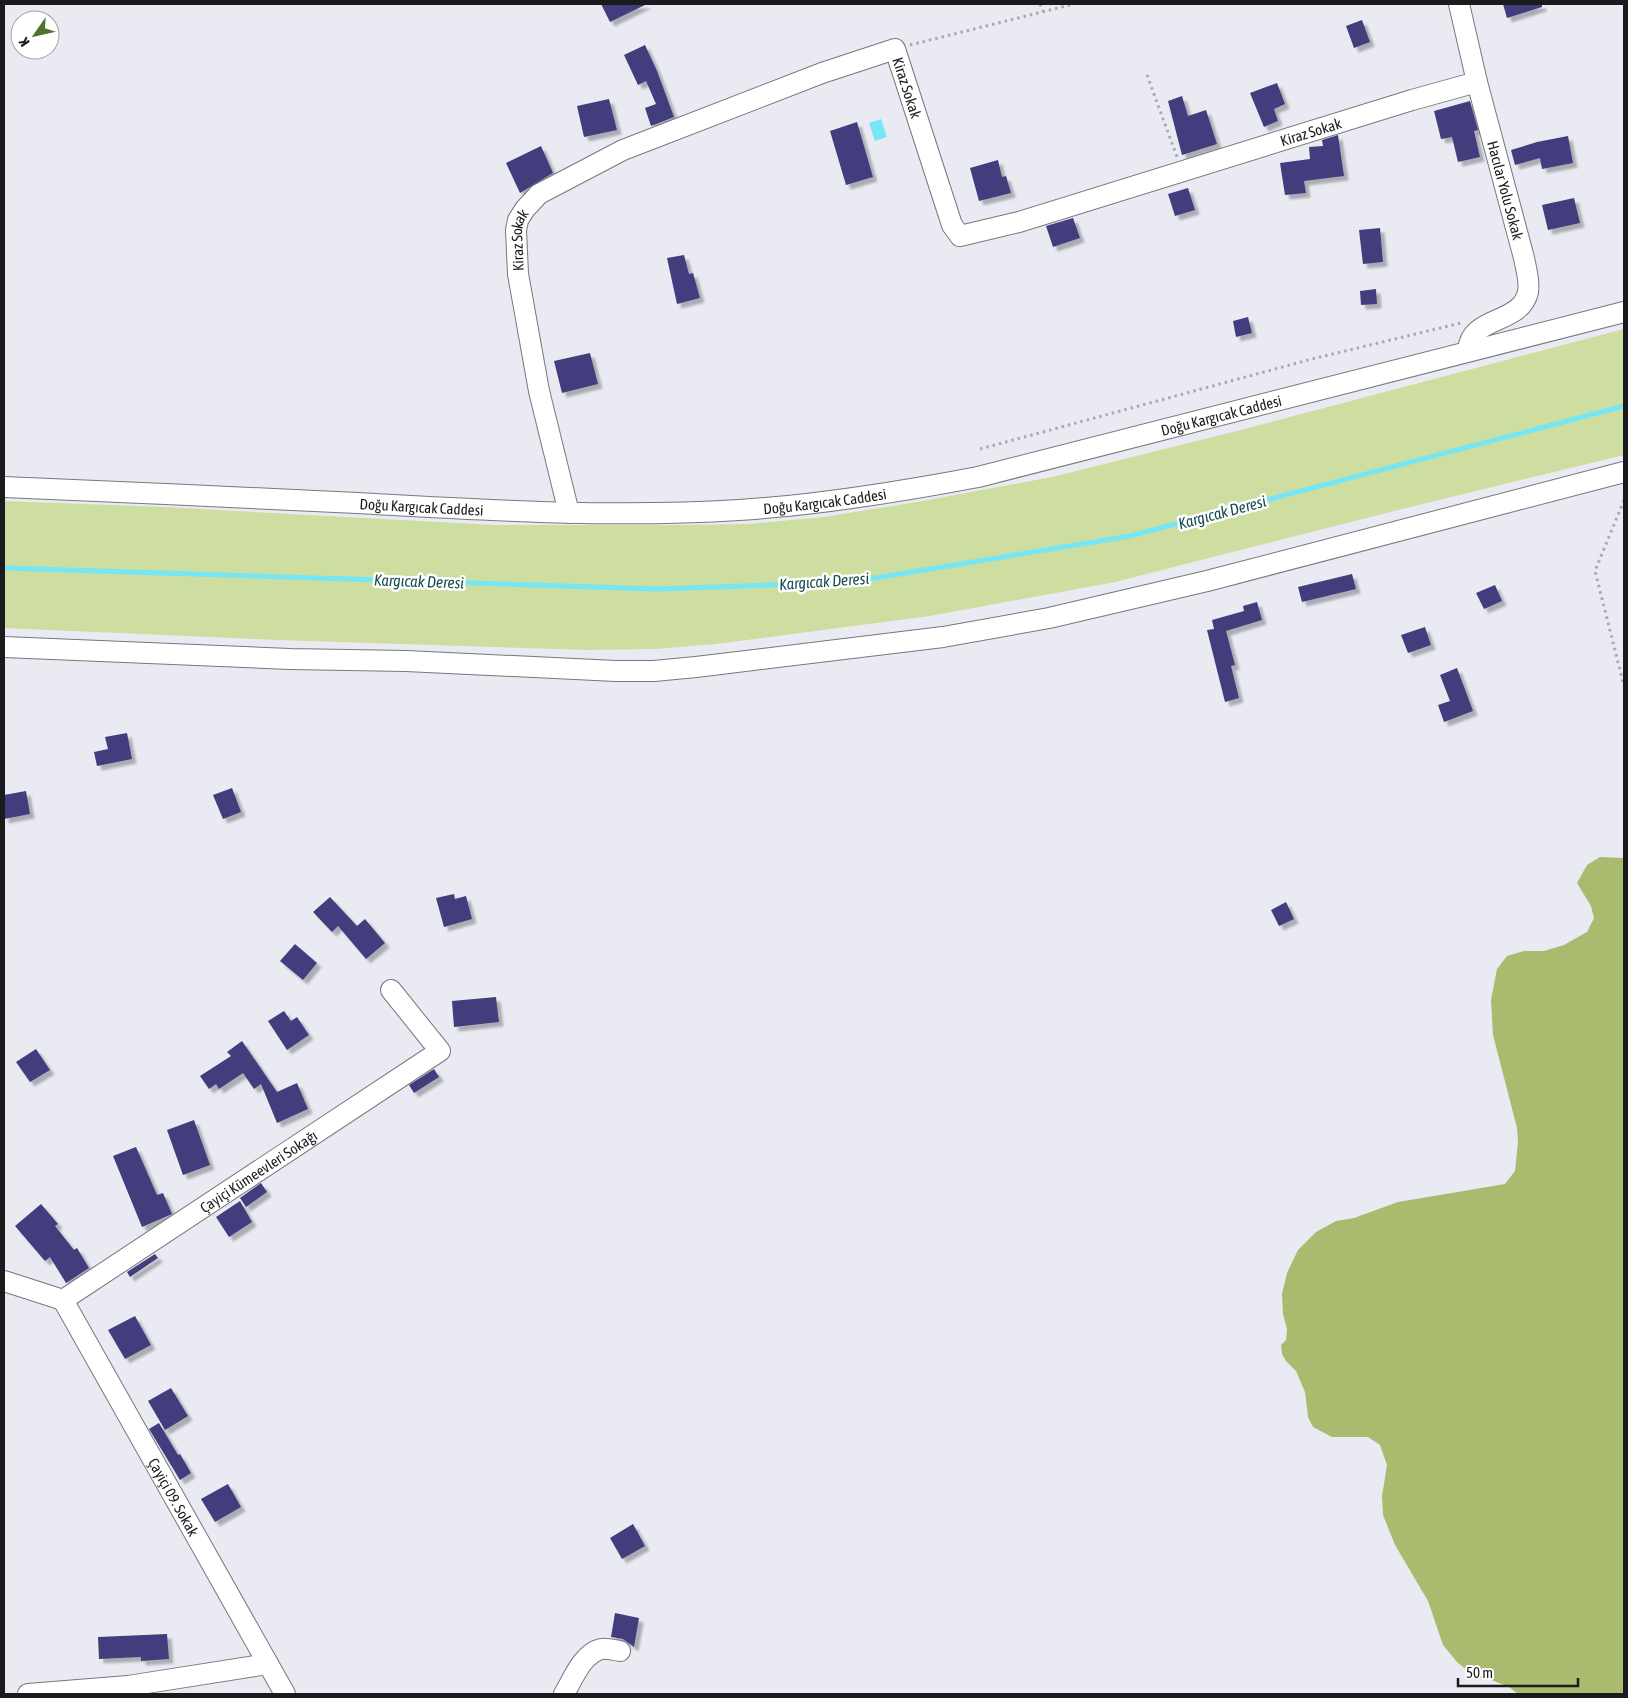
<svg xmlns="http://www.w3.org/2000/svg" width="1628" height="1698" viewBox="0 0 1628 1698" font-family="'Asap Condensed',sans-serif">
<defs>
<filter id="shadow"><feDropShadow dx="4.5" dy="4.5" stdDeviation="1" flood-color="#0004"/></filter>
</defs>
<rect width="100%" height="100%" fill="#eaeaf3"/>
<path fill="#cddea0" d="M 1624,329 L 1624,455 L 1406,508 L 1115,582 L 930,616 L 716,644 L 656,649 L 589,650 L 277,640 L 4,628 L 4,501 L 164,507 L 494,525 L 684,525 L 749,524 L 824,517 L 923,501 L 1052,477 L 1237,431 Z"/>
<path fill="#a8bb6e" d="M 1600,857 L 1624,858 L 1624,1694 L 1518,1694 L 1509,1687 L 1489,1679 L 1475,1677 L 1457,1662 L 1443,1645 L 1428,1601 L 1395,1545 L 1383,1515 L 1382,1496 L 1387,1465 L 1380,1445 L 1368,1437 L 1332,1437 L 1313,1427 L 1308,1417 L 1305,1392 L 1296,1371 L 1286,1361 L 1282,1354 L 1281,1345 L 1286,1340 L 1287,1329 L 1283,1314 L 1282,1294 L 1287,1273 L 1298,1250 L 1316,1232 L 1336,1221 L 1354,1218 L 1398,1202 L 1505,1184 L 1515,1171 L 1518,1142 L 1517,1128 L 1493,1035 L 1491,1000 L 1497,969 L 1507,956 L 1524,951 L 1544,951 L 1564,945 L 1587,932 L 1594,918 L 1591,906 L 1577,883 L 1587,865 Z"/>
<path fill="#76e6f4" d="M 881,119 L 887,137 L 875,141 L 869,123 Z"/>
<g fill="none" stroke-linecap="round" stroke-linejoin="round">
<path stroke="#76e6f4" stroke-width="5" d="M 4,568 L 657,589 L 851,582 L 1130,536 L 1624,406"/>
</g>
<g fill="#433c7b" filter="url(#shadow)">
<path d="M 601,4 L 647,4 L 610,22 Z"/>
<path d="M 1503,4 L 1542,4 L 1542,7 L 1507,18 Z"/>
<path d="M 1362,20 L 1370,42 L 1354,48 L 1346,26 Z"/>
<path d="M 645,45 L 657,71 L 674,117 L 651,126 L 645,108 L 656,104 L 646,81 L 638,85 L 624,55 Z"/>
<path d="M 1277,83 L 1285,104 L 1274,109 L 1278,121 L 1264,127 L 1250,93 Z"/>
<path d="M 1182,96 L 1188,116 L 1206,110 L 1217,144 L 1182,155 L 1168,101 Z"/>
<path d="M 609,99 L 617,130 L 584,137 L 577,106 Z"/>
<path d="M 1470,101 L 1478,130 L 1474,131 L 1480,157 L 1458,162 L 1452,137 L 1441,139 L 1434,111 Z"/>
<path d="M 857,122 L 873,177 L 846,185 L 830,131 Z"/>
<path d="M 1338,135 L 1344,176 L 1304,181 L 1306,193 L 1285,195 L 1280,163 L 1310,159 L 1309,147 L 1323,146 L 1322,140 Z"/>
<path d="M 1568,136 L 1573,163 L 1542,169 L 1540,158 L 1515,165 L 1511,150 L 1537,142 Z"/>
<path d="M 541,146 L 553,173 L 520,193 L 506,163 Z"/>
<path d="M 998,160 L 1002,177 L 1006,176 L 1011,193 L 979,201 L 970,168 Z"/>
<path d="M 1188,188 L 1195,210 L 1175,216 L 1168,194 Z"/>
<path d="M 1574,198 L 1580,223 L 1548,230 L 1542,205 Z"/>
<path d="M 1073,218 L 1080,238 L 1053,247 L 1046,226 Z"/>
<path d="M 1380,228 L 1383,262 L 1363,264 L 1359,230 Z"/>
<path d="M 684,255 L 689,274 L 693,273 L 700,298 L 677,304 L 667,258 Z"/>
<path d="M 1376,289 L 1377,304 L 1361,305 L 1360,291 Z"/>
<path d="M 1248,317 L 1252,333 L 1236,337 L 1233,321 Z"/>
<path d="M 590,353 L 598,384 L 562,393 L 554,361 Z"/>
<path d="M 1352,574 L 1356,589 L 1302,602 L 1298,587 Z"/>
<path d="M 1495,585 L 1502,601 L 1484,609 L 1476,593 Z"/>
<path d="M 1257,602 L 1262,620 L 1226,631 L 1235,665 L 1231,666 L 1239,698 L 1225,702 L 1207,630 L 1214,629 L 1212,620 L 1244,611 L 1243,606 Z"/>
<path d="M 1425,627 L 1431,645 L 1408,653 L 1401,635 Z"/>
<path d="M 1457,668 L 1473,711 L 1444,722 L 1438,705 L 1450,701 L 1440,675 Z"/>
<path d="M 127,733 L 132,759 L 97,766 L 94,752 L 108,749 L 105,737 Z"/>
<path d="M 232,788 L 241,812 L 223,819 L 213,795 Z"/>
<path d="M 26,791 L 30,814 L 4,819 L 4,795 Z"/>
<path d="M 454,894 L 455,899 L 466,896 L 472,919 L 444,927 L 436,898 Z"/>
<path d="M 330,897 L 357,926 L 365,919 L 385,943 L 366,959 L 338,926 L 332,932 L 313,912 Z"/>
<path d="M 1286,902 L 1294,919 L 1279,926 L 1271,910 Z"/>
<path d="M 295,944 L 317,963 L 303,980 L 280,961 Z"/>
<path d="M 496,997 L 499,1022 L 454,1027 L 452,1001 Z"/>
<path d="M 284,1011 L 291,1021 L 297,1017 L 309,1035 L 287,1050 L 268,1021 Z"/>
<path d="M 242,1041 L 277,1092 L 297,1083 L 308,1109 L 277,1123 L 261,1084 L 254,1089 L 243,1073 L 219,1089 L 216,1084 L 209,1089 L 200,1076 L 231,1056 L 227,1052 Z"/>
<path d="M 36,1049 L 50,1070 L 30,1082 L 16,1062 Z"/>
<path d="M 434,1069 L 439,1077 L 414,1093 L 409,1085 Z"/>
<path d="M 194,1120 L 210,1165 L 183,1175 L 167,1130 Z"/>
<path d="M 136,1147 L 157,1195 L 163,1193 L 172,1214 L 142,1227 L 113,1156 Z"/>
<path d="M 261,1183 L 267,1192 L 246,1207 L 240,1198 Z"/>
<path d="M 240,1201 L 252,1222 L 229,1237 L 216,1217 Z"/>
<path d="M 41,1204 L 58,1224 L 55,1226 L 74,1250 L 77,1248 L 89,1268 L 66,1283 L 50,1257 L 45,1261 L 15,1226 Z"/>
<path d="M 155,1254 L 158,1258 L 130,1277 L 127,1272 Z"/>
<path d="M 135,1316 L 151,1345 L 125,1359 L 108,1330 Z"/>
<path d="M 171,1388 L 188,1416 L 165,1430 L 148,1401 Z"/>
<path d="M 159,1423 L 178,1455 L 180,1454 L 191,1473 L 180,1480 L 149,1429 Z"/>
<path d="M 228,1484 L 241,1507 L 215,1522 L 201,1499 Z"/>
<path d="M 633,1524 L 645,1546 L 622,1559 L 610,1538 Z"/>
<path d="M 615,1613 L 639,1618 L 634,1647 L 623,1639 L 611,1637 Z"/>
<path d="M 167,1634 L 169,1659 L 141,1661 L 141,1657 L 99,1659 L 98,1637 Z"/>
</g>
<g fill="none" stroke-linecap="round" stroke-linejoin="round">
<defs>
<g id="minor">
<path id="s1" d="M 1459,4 L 1477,82 L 1524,258 C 1526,269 1530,281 1528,292 C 1521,325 1470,315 1468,351"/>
<path id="s2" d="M 4,487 C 122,492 239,497 357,503 C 484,510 612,518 739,510 C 819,505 899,492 978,477 L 1624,312"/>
<path id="s3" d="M 569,513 L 539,391 L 518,274 L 516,230 L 518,220 L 525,209 L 539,194 L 623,150 L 822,73 L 895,49 L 952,225 L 960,236 L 1019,222 L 1412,100 L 1477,82"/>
<path d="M 4,647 L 290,659 L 406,661 L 616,671 L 654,671 L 696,667 L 943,637 L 1049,618 L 1207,581 L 1624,472"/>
<path id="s4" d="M 4,1281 L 63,1300 L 440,1051 L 391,990"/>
<path id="s5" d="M 63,1300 L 285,1694"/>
<path d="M 28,1694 L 128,1686 L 268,1664"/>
<path d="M 564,1694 C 573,1679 582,1654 601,1649 C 606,1648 614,1650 620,1651"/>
</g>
</defs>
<use href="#minor" stroke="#77777f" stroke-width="22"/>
<g stroke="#a9a9b1" stroke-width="3" stroke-dasharray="2.5 4" stroke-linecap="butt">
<path d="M 1040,4 L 1043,11"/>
<path d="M 910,45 L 1074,4"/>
<path d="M 1147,75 L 1177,157"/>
<path d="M 980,449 L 1312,359 L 1461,323"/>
<path d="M 1624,500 L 1595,571 L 1624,686"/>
</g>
<use href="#minor" stroke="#fff" stroke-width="20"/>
</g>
<g text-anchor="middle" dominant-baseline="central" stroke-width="5" stroke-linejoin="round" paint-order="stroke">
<g font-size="15" fill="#1b1b1e" stroke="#fff">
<text stroke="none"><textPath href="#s3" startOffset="758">Kiraz Sokak</textPath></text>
<text stroke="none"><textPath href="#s3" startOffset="1282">Kiraz Sokak</textPath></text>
<text stroke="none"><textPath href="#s1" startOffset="192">Hacılar Yolu Sokak</textPath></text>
<text stroke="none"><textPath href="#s3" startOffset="279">Kiraz Sokak</textPath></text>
<text stroke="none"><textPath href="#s2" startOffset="1228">Doğu Kargıcak Caddesi</textPath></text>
<text stroke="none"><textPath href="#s2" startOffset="822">Doğu Kargıcak Caddesi</textPath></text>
<text stroke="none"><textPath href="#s2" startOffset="418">Doğu Kargıcak Caddesi</textPath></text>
<text stroke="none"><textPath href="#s4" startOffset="296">Çayiçi Kümeevleri Sokağı</textPath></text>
<text stroke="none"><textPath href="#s5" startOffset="226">Çayiçi 09. Sokak</textPath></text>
</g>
<g font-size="16" font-style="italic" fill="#194c51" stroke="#fff">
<text transform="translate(1222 512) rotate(-15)">Kargıcak Deresi</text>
<text transform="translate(419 581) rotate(2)">Kargıcak Deresi</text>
<text transform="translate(824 581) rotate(-4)">Kargıcak Deresi</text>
</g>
</g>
<rect width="1628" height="1698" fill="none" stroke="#1b1b1e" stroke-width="10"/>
<g transform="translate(35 35) rotate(236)"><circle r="24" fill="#ffffff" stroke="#a4a4a5"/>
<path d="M0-4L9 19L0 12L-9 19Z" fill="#50722a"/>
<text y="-8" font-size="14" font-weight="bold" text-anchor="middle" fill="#1b1b1e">K</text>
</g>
<path d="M1458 1678v8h120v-8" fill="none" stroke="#1b1b1e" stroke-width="2.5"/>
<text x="1466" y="1678" font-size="15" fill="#1b1b1e" stroke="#ffffff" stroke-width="4" paint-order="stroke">50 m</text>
</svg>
